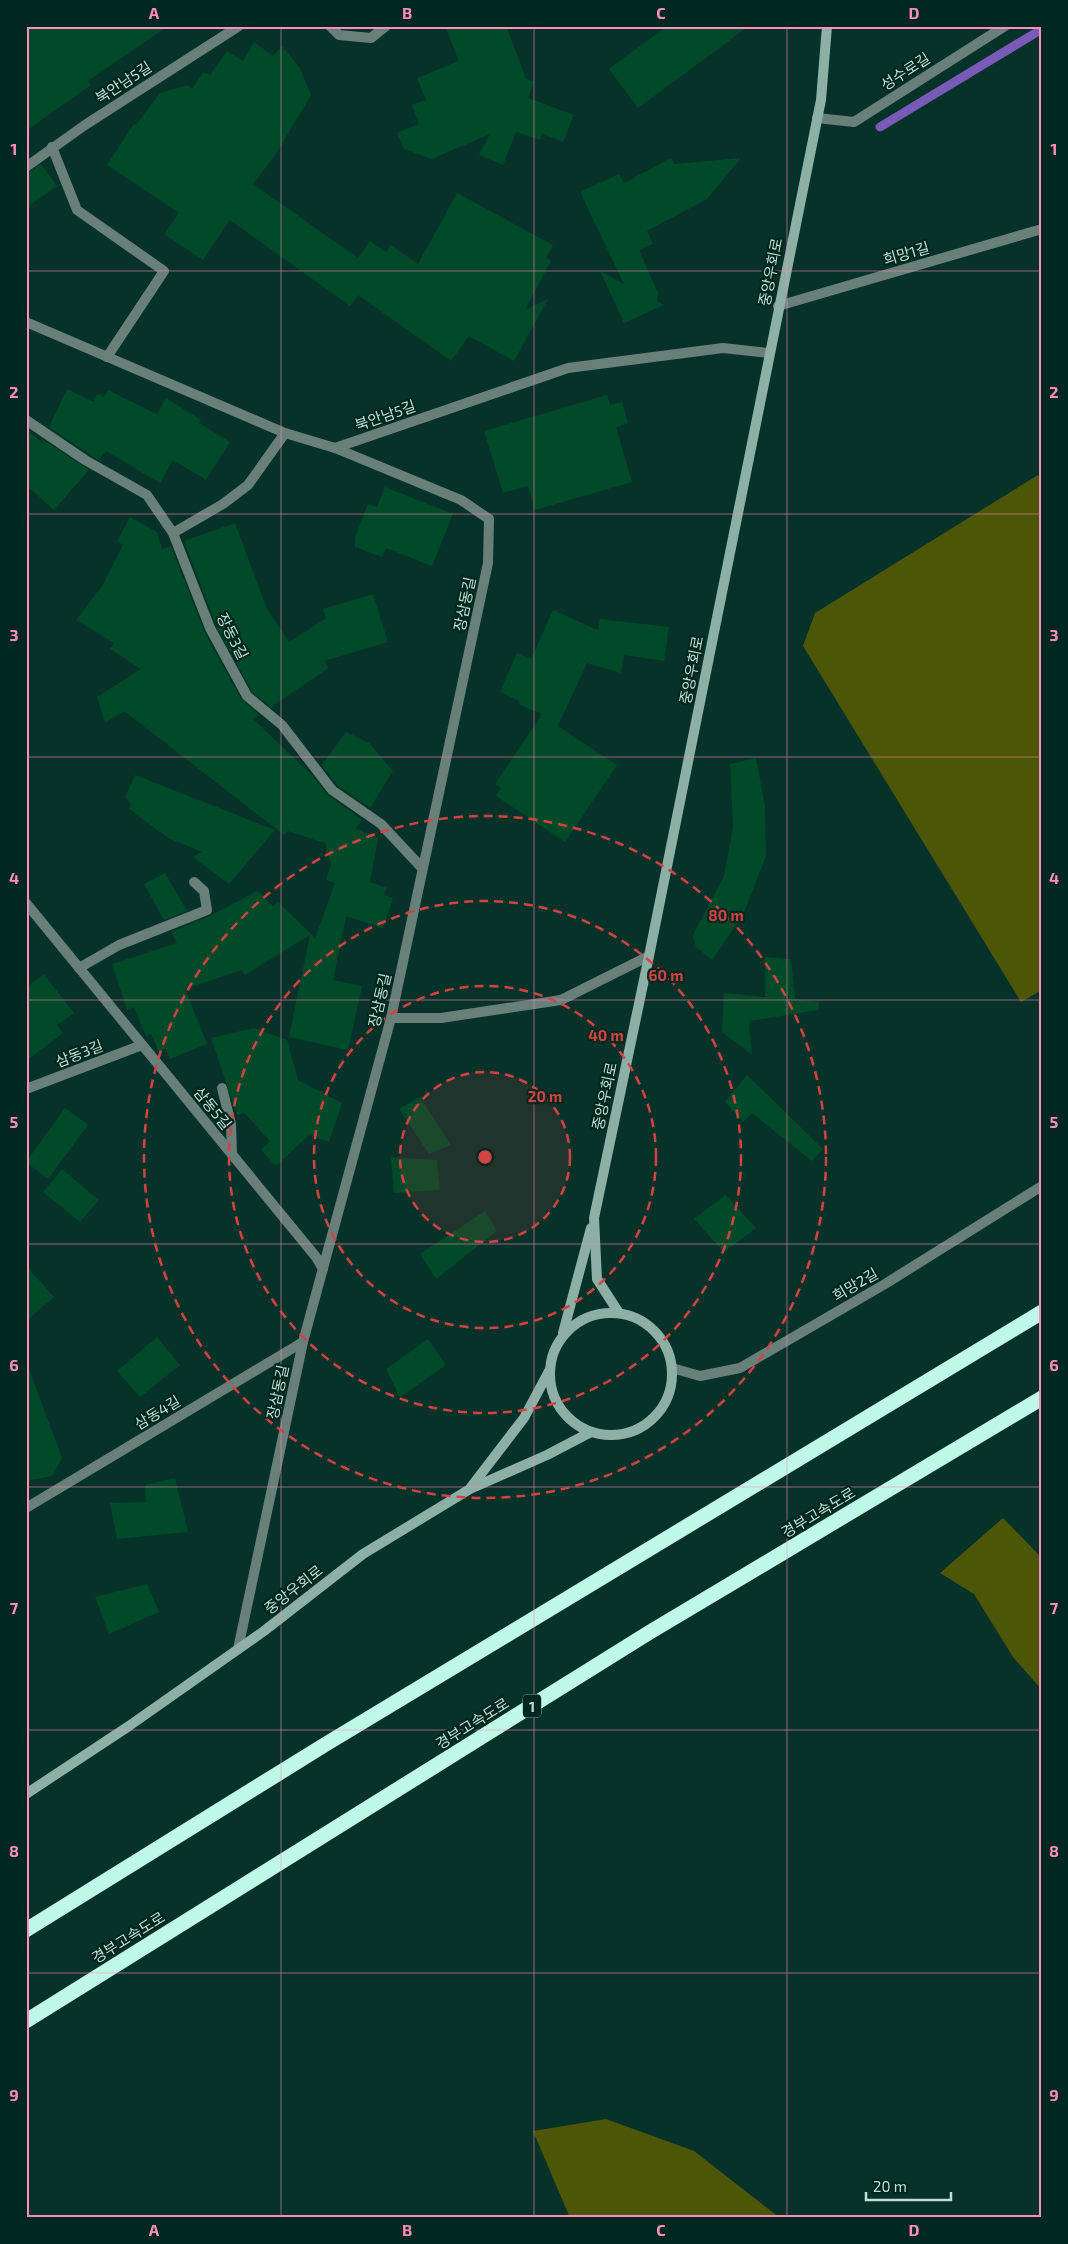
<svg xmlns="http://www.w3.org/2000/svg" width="1068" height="2244" viewBox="0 0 1068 2244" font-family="'Exo 2','Noto Sans KR',sans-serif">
<rect width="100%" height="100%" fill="#07322a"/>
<g fill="#4d5507">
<path d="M 1038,475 L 1042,482 L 1042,990 L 1021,1002 L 803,646 L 815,613 Z"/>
<path d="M 1003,1518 L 1042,1558 L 1042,1690 L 1013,1657 L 974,1594 L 940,1573 Z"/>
<path d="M 606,2119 L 694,2151 L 780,2218 L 570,2218 L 533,2131 Z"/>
</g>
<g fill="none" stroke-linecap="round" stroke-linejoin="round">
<path stroke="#795ab8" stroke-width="9" d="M 880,127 L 1042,29"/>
</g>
<g fill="#004a29">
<path d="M 26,26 L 168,26 L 88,81 L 91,85 L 26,131 Z"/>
<path d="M 445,26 L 506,26 L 526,78 L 534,82 L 528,98 L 574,115 L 563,142 L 542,134 L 540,140 L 516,132 L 503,165 L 479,155 L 490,134 L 432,159 L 404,149 L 397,133 L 419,124 L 412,105 L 426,100 L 417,78 L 459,61 Z"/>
<path d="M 667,26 L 749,26 L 638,108 L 609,69 Z"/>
<path d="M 254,42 L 273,56 L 282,46 L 300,68 L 311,95 L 276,154 L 253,184 L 358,258 L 370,241 L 386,252 L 391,245 L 418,264 L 457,193 L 553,245 L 546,258 L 551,261 L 525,310 L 548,299 L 514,361 L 469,336 L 451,361 L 358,295 L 350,306 L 230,220 L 203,260 L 164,234 L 179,213 L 107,165 L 134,124 L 136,125 L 160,93 L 187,85 L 192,89 L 203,72 L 210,75 L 227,51 L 243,61 Z"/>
<path d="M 671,158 L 674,164 L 741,158 L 707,199 L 647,231 L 653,244 L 639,250 L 658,293 L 657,301 L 664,305 L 624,323 L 600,271 L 624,284 L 580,192 L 619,174 L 624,183 Z"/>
<path d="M 41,164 L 57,186 L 26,208 L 26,174 Z"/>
<path d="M 67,389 L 94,402 L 97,394 L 104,397 L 108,390 L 157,414 L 166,398 L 201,420 L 199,423 L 230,442 L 206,480 L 173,460 L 160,483 L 106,451 L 98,460 L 49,427 Z"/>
<path d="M 607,395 L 610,405 L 622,402 L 628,423 L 616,427 L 632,482 L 535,510 L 528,486 L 503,493 L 484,431 Z"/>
<path d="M 26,428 L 41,442 L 42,439 L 89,470 L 54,510 L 26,485 Z"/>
<path d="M 385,487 L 453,514 L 432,566 L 386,548 L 382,557 L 355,547 L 355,538 L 368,504 L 377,507 Z"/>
<path d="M 130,517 L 157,532 L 162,549 L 171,546 L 204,631 L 241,699 L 259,715 L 253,719 L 311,774 L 328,795 L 362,820 L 356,829 L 378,838 L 370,882 L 387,888 L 384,895 L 393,898 L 383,928 L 346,916 L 333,980 L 362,986 L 348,1050 L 289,1037 L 310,935 L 245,975 L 242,970 L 185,989 L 207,1044 L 170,1059 L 166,1049 L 159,1052 L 151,1034 L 146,1036 L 134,1007 L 127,1010 L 112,964 L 177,943 L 171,932 L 210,916 L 257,891 L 273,906 L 278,902 L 315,938 L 335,883 L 326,880 L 331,865 L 325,843 L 288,831 L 284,835 L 124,711 L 105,723 L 97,697 L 141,669 L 110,649 L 114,643 L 76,620 L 102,586 L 123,545 L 117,541 Z"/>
<path d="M 235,523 L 267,609 L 289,642 L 326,618 L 323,609 L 373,594 L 388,642 L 324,661 L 329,668 L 271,707 L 252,692 L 216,625 L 184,541 Z"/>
<path d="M 553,610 L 598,630 L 600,619 L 669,627 L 664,661 L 624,655 L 621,673 L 587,663 L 558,726 L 617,765 L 565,842 L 496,796 L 501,788 L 495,784 L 542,714 L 520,705 L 519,701 L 500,692 L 517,653 L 531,659 Z"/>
<path d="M 346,732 L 369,743 L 393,771 L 370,808 L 337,785 L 322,765 Z"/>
<path d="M 756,758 L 765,807 L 766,856 L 743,915 L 712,960 L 696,947 L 693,935 L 724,876 L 733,827 L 730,764 Z"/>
<path d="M 135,775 L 275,830 L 229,884 L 193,857 L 202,852 L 168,838 L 129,809 L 131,804 L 125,797 Z"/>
<path d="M 165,873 L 187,911 L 164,920 L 144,884 Z"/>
<path d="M 765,957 L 791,959 L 795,999 L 819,1002 L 819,1010 L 749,1021 L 752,1055 L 722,1032 L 724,993 L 765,997 Z"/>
<path d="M 44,974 L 74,1013 L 57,1025 L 63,1033 L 26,1061 L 27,987 Z"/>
<path d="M 254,1028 L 287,1040 L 298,1080 L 342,1103 L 329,1142 L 309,1135 L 276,1166 L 261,1150 L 270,1141 L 244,1113 L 237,1115 L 211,1038 Z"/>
<path d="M 747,1075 L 823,1149 L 812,1161 L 752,1113 L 743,1122 L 725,1102 Z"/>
<path d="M 420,1097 L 451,1145 L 429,1154 L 399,1109 Z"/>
<path d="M 65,1108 L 88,1125 L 48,1179 L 26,1162 Z"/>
<path d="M 391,1157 L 437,1160 L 440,1190 L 394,1193 Z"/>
<path d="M 62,1169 L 99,1200 L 80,1222 L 43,1192 Z"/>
<path d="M 725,1195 L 756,1228 L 724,1252 L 694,1219 Z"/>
<path d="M 485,1211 L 497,1231 L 436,1279 L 420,1254 Z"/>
<path d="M 26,1266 L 54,1297 L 26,1321 Z"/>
<path d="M 157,1337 L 180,1365 L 140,1397 L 117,1371 Z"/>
<path d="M 428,1339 L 446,1365 L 400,1397 L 386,1369 Z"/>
<path d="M 26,1369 L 29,1369 L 62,1458 L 52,1476 L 26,1481 Z"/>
<path d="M 175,1478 L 188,1532 L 117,1539 L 110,1503 L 146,1502 L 145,1485 Z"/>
<path d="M 147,1584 L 159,1612 L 109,1634 L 95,1597 Z"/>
</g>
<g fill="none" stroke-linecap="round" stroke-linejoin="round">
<g stroke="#697f79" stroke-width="10">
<path d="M 52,147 L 77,210 L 164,271 L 107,357"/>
<path d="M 26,420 L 85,460 L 147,495 L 173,533 L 210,628 L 247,696 L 282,725 L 332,790 L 381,824 L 422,868"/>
<path d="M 173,533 L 223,504 L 248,485 L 285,433"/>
<path d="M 79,968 L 119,945 L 207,910 L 204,891 L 194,882"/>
<path d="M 222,1088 L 231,1124 L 232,1154"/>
</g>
<g stroke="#697f79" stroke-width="10">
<path d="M 330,26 L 339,35 L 371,38 L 386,26"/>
<path d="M 817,118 L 854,122 L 1005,26"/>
<path d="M 26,167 L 85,125 L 239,26"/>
<path d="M 778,306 L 1042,229"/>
<path d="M 26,322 L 285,433 L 335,448 L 461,500 L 489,519 L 488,563 L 391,1018 L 303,1342 L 238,1649"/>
<path d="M 335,448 L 568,368 L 723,348 L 769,353"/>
<path d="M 26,903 L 316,1257 L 323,1269"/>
<path d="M 391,1018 L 441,1018 L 561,1000 L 649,956"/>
<path d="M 26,1089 L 142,1045"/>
<path d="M 672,1368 L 700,1376 L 740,1368 L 885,1284 L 1042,1186"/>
<path d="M 26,1508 L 303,1342"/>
</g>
<g stroke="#8cb0a6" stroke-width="10">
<circle cx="611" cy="1374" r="61"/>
<path d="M 619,1313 L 597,1279 L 594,1218 L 649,956 L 821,100 L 827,26"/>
<path d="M 563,1333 L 591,1228"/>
<path d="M 471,1487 L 524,1418 L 549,1371"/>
<path d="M 26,1794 L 129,1726 L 264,1631 L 363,1554 L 470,1489 L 547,1455 L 591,1432"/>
</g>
<g stroke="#bff7e8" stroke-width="15">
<path d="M 26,1930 L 326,1744 L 1042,1312"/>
<path d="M 26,2021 L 650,1632 L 1042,1398"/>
</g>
</g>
<path fill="none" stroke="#ff8eba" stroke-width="1" stroke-opacity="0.55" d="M 281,26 L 281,2218M 534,26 L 534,2218M 787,26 L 787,2218M 26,271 L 1042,271M 26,514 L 1042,514M 26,757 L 1042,757M 26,1000 L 1042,1000M 26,1244 L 1042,1244M 26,1487 L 1042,1487M 26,1730 L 1042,1730M 26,1973 L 1042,1973"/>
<circle cx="485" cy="1157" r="85" fill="#d34342" fill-opacity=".12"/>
<g fill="none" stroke="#d34342" stroke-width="2.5" stroke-dasharray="9 6">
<circle cx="485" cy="1157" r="85"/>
<circle cx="485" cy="1157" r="171"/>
<circle cx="485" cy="1157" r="256"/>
<circle cx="485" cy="1157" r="341"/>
</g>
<g text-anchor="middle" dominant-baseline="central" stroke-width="4.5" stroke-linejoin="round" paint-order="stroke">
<rect fill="#002820" stroke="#88a79f" stroke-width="1" x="523" y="1694.5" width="18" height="23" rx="4"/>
<g font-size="14" font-weight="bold" fill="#c3ded6">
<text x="532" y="1706">1</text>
</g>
<g font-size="15" fill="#c3ded6" stroke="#002820">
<text transform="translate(905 71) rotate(-33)">성수로길</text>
<text transform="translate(123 82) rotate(-33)">북안남5길</text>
<text transform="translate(906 253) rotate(-16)">희망1길</text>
<text transform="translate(770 272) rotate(-79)">중앙우회로</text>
<text transform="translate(385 415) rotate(-19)">북안남5길</text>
<text transform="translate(464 604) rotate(-78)">장삼동길</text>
<text transform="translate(233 636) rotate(63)">장동3길</text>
<text transform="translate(691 670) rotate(-79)">중앙우회로</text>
<text transform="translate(379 1000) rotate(-77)">장삼동길</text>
<text transform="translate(79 1053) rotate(-21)">삼동3길</text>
<text transform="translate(604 1096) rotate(-78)">중앙우회로</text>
<text transform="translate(213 1108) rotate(51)">삼동5길</text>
<text transform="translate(855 1284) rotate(-30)">희망2길</text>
<text transform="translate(277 1392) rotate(-78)">장삼동길</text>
<text transform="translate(157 1412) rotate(-31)">삼동4길</text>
<text transform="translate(818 1512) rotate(-31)">경부고속도로</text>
<text transform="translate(293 1589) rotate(-38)">중앙우회로</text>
<text transform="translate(472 1723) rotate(-32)">경부고속도로</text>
<text transform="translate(128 1937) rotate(-32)">경부고속도로</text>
</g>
</g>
<circle cx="485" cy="1157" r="8" fill="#d34342" stroke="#002820" stroke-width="2.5"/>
<g font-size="15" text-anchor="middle" font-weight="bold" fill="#d34342" stroke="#002820" stroke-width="4.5" stroke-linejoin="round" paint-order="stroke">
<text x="726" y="921">80 m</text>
<text x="666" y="981">60 m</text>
<text x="606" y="1041">40 m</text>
<text x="545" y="1102">20 m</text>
</g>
<rect width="1068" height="2244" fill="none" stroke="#002820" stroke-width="55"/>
<path d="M866 2192v8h85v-8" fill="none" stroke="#c3ded6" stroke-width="2.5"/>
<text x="873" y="2192" font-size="15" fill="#c3ded6" stroke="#002820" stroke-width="4" paint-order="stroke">20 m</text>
<rect x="28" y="28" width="1012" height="2188" fill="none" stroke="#ff8eba" stroke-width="2"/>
<g font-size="16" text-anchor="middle" font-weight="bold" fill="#ff8eba">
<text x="154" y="19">A</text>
<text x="407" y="19">B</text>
<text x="661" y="19">C</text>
<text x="914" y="19">D</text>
<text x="14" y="155">1</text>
<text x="1054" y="155">1</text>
<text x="14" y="398">2</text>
<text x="1054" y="398">2</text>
<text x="14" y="641">3</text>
<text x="1054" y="641">3</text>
<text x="14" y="884">4</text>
<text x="1054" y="884">4</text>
<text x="14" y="1128">5</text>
<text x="1054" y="1128">5</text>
<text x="14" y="1371">6</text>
<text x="1054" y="1371">6</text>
<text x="14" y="1614">7</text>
<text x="1054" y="1614">7</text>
<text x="14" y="1857">8</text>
<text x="1054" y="1857">8</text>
<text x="14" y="2101">9</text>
<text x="1054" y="2101">9</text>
<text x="154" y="2236">A</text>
<text x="407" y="2236">B</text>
<text x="661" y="2236">C</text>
<text x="914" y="2236">D</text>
</g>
</svg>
